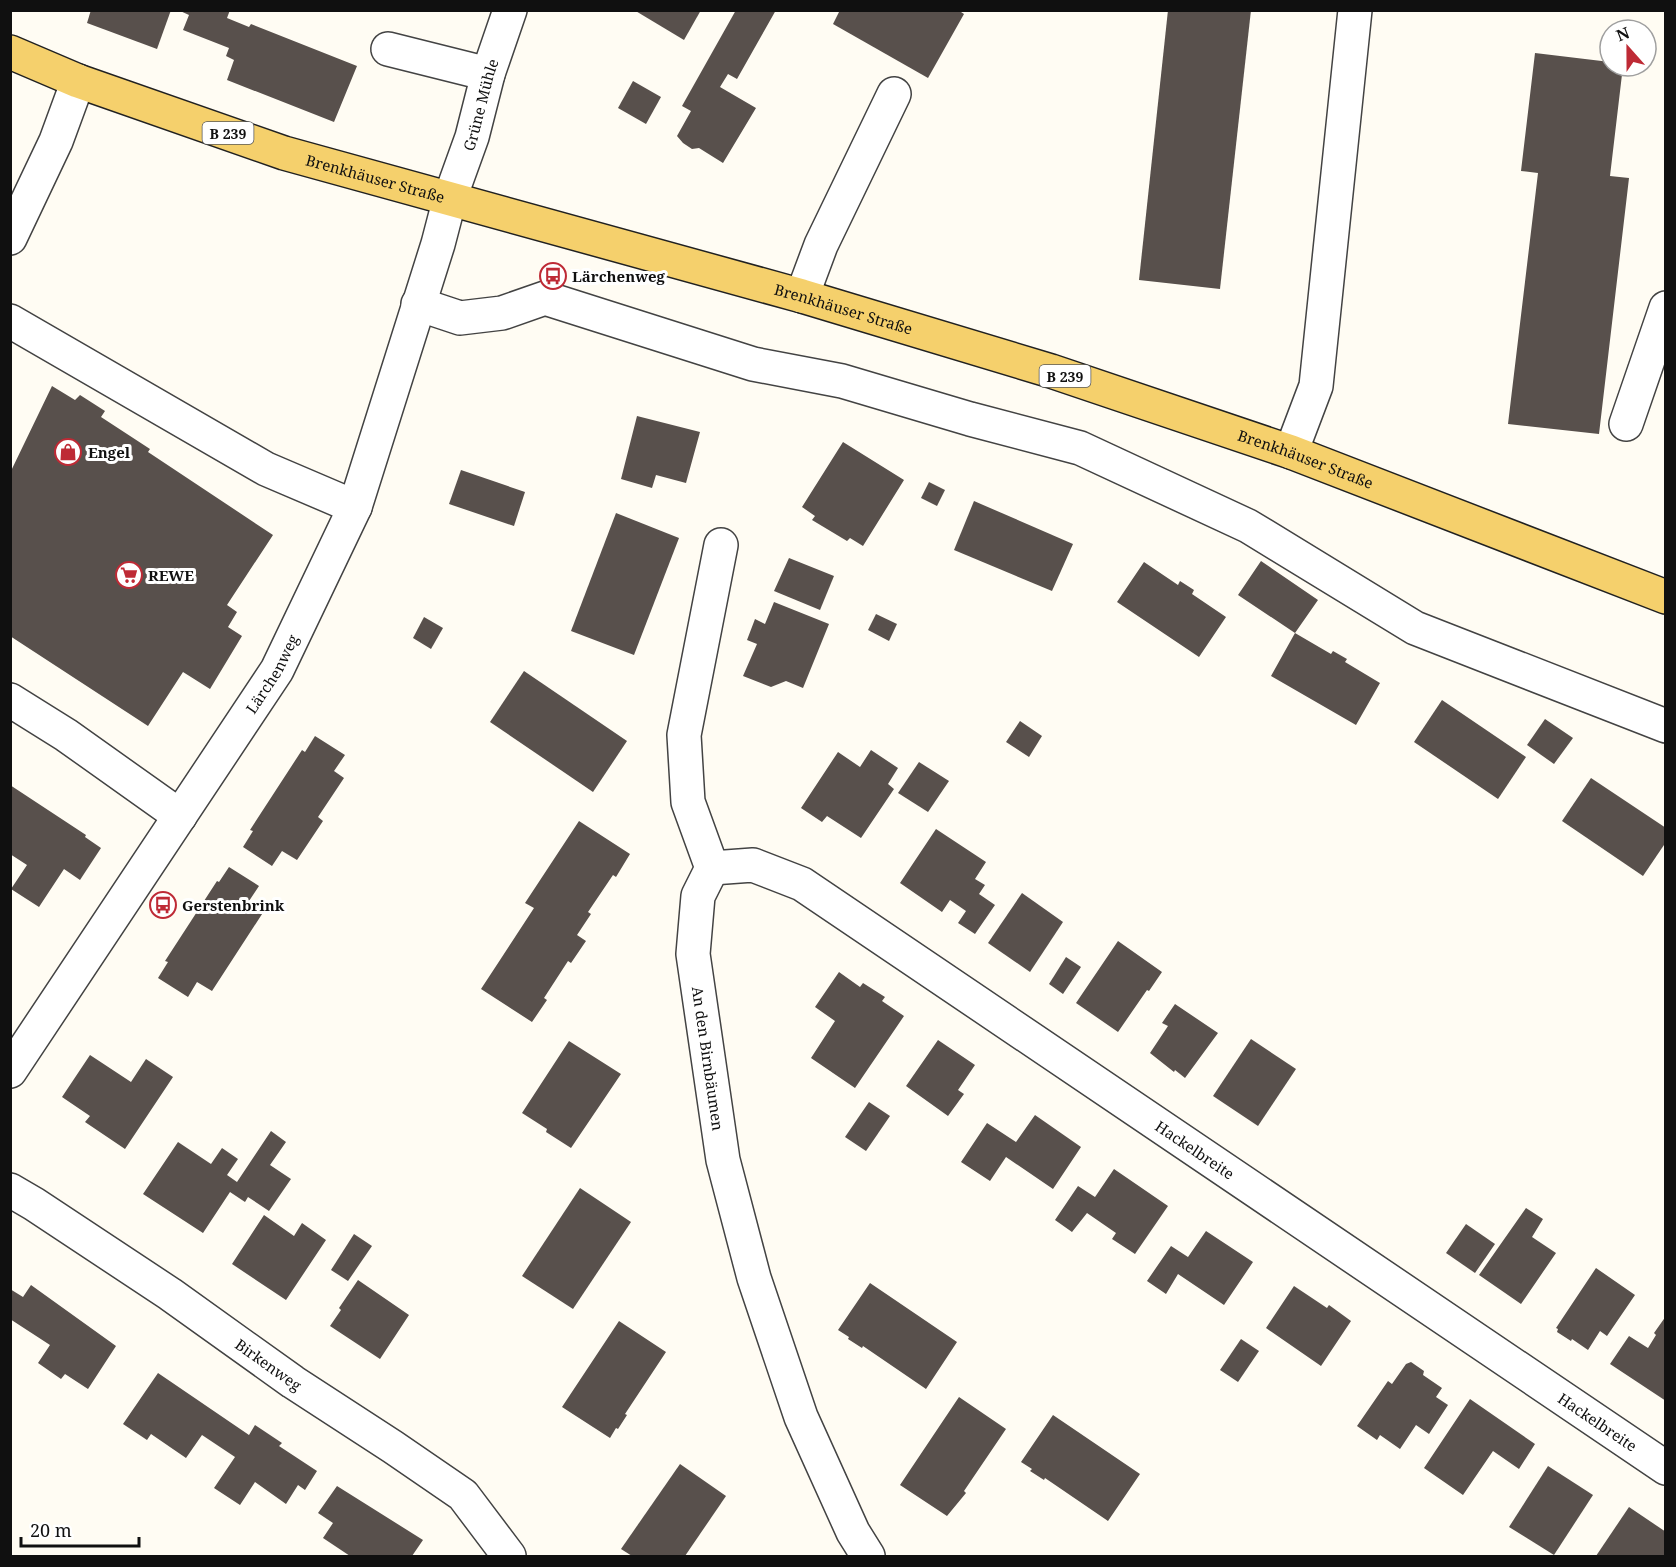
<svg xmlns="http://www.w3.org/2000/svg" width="1676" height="1567" viewBox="0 0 1676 1567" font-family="'Noto Serif',serif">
<rect width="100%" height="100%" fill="#fffcf3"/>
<g fill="#58504c">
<path d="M 91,10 L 171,10 L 157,49 L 87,23 Z"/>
<path d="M 178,10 L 230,10 L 227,18 L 249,27 L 251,24 L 357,66 L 334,122 L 227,80 L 234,60 L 226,56 L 229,48 L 183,30 L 189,15 Z"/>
<path d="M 634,10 L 701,10 L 684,40 Z"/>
<path d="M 736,10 L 776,10 L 737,79 L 728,74 L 720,87 L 756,108 L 723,163 L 699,148 L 692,149 L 683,143 L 677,136 L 691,111 L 682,106 Z"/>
<path d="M 840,10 L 958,10 L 964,14 L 928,78 L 833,24 Z"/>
<path d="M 1168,10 L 1251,10 L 1220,289 L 1139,280 Z"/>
<path d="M 1535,53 L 1610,62 L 1610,66 L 1623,66 L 1610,176 L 1629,178 L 1599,434 L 1508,424 L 1538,173 L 1521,171 Z"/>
<path d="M 633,81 L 661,97 L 646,124 L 618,108 Z"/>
<path d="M 52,386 L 75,400 L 80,395 L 105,411 L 101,417 L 150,449 L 148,452 L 273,535 L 227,605 L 237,612 L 228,627 L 242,636 L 210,689 L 183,672 L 148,726 L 10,636 L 10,473 Z"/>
<path d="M 637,416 L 700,432 L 686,483 L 656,475 L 652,488 L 621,479 Z"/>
<path d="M 843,442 L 904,480 L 863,546 L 850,538 L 847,541 L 812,520 L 815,516 L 802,507 Z"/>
<path d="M 461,470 L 525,492 L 514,526 L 449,504 Z"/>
<path d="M 929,482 L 945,490 L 937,506 L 921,498 Z"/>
<path d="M 974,501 L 1073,544 L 1052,591 L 954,550 Z"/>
<path d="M 616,513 L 679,538 L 634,655 L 571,631 Z"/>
<path d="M 789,558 L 834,576 L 820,610 L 774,591 Z"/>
<path d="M 1261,561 L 1318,600 L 1295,633 L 1331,654 L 1333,651 L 1347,659 L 1345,662 L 1380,683 L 1356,725 L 1271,676 L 1295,633 L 1238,595 Z"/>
<path d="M 1144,562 L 1178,585 L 1180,581 L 1194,590 L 1192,594 L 1226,617 L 1199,657 L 1117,602 Z"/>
<path d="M 774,602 L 829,624 L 803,688 L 786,681 L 771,687 L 743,676 L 757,644 L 747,640 L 755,619 L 765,624 Z"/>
<path d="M 876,614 L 897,624 L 889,641 L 868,630 Z"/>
<path d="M 424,617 L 443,628 L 431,649 L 413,638 Z"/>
<path d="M 524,671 L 627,741 L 593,792 L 490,722 Z"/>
<path d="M 1442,700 L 1526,757 L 1498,799 L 1414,742 Z"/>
<path d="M 1545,719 L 1573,738 L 1554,764 L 1527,745 Z"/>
<path d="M 1020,721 L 1042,736 L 1029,757 L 1006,742 Z"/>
<path d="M 315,736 L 345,755 L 334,771 L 344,778 L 318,817 L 323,821 L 297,860 L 282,851 L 272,866 L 243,847 L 253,831 L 250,830 L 302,750 L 305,752 Z"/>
<path d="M 871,750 L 898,768 L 888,784 L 894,789 L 861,838 L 827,816 L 822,822 L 801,808 L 838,752 L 860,767 Z"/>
<path d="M 919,762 L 949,781 L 928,812 L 898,793 Z"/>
<path d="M 1591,778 L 1666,828 L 1666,842 L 1643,876 L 1562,821 Z"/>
<path d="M 10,785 L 86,835 L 85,837 L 101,848 L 80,880 L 64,869 L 39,907 L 11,889 L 27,865 L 10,854 Z"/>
<path d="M 579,821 L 630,854 L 616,877 L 613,875 L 588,912 L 591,914 L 577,935 L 586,941 L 571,963 L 568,961 L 544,998 L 547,1000 L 532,1022 L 481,989 L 534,908 L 525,903 Z"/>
<path d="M 936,829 L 986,862 L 975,879 L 985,885 L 979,894 L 995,905 L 975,934 L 958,923 L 966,911 L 950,900 L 942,912 L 900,883 Z"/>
<path d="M 229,867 L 259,886 L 249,901 L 264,911 L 212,991 L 197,982 L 188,997 L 158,978 L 168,962 L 165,961 L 217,881 L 219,882 Z"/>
<path d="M 1022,893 L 1063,922 L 1030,972 L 988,943 Z"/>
<path d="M 1118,941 L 1162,972 L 1149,991 L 1147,990 L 1118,1032 L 1076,1003 Z"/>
<path d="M 1066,957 L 1081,967 L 1063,994 L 1049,984 Z"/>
<path d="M 839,972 L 860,987 L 863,983 L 885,997 L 882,1001 L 904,1016 L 855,1088 L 811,1058 L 835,1021 L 815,1007 Z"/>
<path d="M 1175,1004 L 1218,1033 L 1185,1078 L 1175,1070 L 1174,1072 L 1150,1053 L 1168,1026 L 1162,1023 Z"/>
<path d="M 1251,1039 L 1296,1069 L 1258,1126 L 1213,1096 Z"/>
<path d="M 938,1040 L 975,1065 L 958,1090 L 964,1094 L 948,1116 L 906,1086 Z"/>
<path d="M 569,1041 L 621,1074 L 571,1148 L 546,1132 L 547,1129 L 522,1113 Z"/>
<path d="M 90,1055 L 131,1082 L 146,1059 L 173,1077 L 125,1149 L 85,1122 L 90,1116 L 62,1097 Z"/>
<path d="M 869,1102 L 890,1116 L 866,1151 L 845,1137 Z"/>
<path d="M 1035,1115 L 1081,1147 L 1053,1189 L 1006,1157 L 990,1181 L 961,1162 L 987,1123 L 1016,1142 Z"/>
<path d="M 271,1131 L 286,1142 L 270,1165 L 291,1179 L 269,1211 L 248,1197 L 245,1202 L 230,1192 L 203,1233 L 143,1194 L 178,1142 L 211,1164 L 222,1148 L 238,1159 L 227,1175 L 237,1182 Z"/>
<path d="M 1114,1169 L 1168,1206 L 1135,1254 L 1112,1239 L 1116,1233 L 1087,1213 L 1072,1232 L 1055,1220 L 1078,1186 L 1095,1197 Z"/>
<path d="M 580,1188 L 631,1222 L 573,1309 L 522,1276 Z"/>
<path d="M 1526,1208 L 1543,1219 L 1532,1237 L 1556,1253 L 1521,1304 L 1479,1275 Z"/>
<path d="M 264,1215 L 294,1236 L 302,1223 L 326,1240 L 286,1300 L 232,1264 Z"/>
<path d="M 1466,1224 L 1495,1244 L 1475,1273 L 1446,1253 Z"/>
<path d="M 1206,1231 L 1253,1262 L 1224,1305 L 1178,1274 L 1166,1294 L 1147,1281 L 1171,1246 L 1188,1257 Z"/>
<path d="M 354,1234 L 372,1246 L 348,1281 L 331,1270 Z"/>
<path d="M 1596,1268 L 1635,1295 L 1607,1336 L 1600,1331 L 1588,1350 L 1572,1339 L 1571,1341 L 1557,1332 L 1558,1329 L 1556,1328 Z"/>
<path d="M 358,1280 L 409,1315 L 380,1359 L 330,1326 L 341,1310 L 339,1308 Z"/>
<path d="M 870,1283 L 957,1342 L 926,1389 L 863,1346 L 862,1348 L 848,1339 L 849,1337 L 838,1330 Z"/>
<path d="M 31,1285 L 116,1346 L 88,1389 L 65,1374 L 61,1379 L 38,1363 L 50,1345 L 10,1319 L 10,1289 L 23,1297 Z"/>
<path d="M 1294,1286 L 1327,1308 L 1329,1305 L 1351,1321 L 1321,1366 L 1266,1328 Z"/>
<path d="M 1666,1316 L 1666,1401 L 1610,1364 L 1629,1336 L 1648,1348 L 1656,1335 L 1654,1333 Z"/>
<path d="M 619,1321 L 666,1352 L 625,1414 L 627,1415 L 618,1429 L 616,1428 L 610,1438 L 562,1407 Z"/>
<path d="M 1241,1339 L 1259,1351 L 1238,1382 L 1220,1370 Z"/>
<path d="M 1411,1362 L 1424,1371 L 1423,1375 L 1442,1388 L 1436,1397 L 1448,1405 L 1429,1434 L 1416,1425 L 1400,1449 L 1380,1435 L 1377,1440 L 1357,1426 L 1388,1381 L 1392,1384 L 1406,1364 Z"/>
<path d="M 158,1373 L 249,1435 L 255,1425 L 282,1443 L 279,1446 L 317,1471 L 305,1490 L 298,1485 L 286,1504 L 255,1482 L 240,1505 L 214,1488 L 235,1457 L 202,1435 L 186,1458 L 151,1434 L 147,1440 L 123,1424 Z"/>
<path d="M 959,1397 L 1006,1429 L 964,1491 L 966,1493 L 947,1516 L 900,1485 Z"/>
<path d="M 1470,1399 L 1535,1444 L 1519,1469 L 1493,1451 L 1463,1495 L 1424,1468 Z"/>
<path d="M 1053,1415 L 1140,1474 L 1108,1521 L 1045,1478 L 1044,1480 L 1030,1471 L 1032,1469 L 1021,1462 Z"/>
<path d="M 680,1464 L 726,1496 L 685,1556 L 632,1556 L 621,1549 Z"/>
<path d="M 1548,1466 L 1593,1495 L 1554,1555 L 1509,1527 Z"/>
<path d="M 337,1486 L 423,1540 L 412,1556 L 350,1556 L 323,1538 L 333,1523 L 318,1513 Z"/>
<path d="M 1629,1507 L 1666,1532 L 1666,1556 L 1596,1556 Z"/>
</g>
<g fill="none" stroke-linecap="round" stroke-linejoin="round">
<defs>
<g id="minor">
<path d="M 388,49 L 488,74"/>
<path d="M 10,238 L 56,141 L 78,81"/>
<path d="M 802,296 L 821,245 L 894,94"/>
<path d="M 418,304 L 460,318 L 502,313 L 545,298 L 753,364 L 842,381 L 970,419 L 1080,448 L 1248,526 L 1415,628 L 1666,726"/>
<path d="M 10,321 L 266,469 L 355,507"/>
<path d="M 1626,424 L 1666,308"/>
<path d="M 1291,452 L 1316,386 L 1355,10"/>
<path id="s1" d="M 721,545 L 684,735 L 688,802 L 712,868 L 698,896 L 693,954 L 723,1160 L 754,1278 L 801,1417 L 853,1532 L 868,1556"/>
<path d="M 10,700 L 66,735 L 180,816"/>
<path id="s2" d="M 712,868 L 753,865 L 802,884 L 1666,1468"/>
<path id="s3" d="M 10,1071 L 277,670 L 355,507 L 438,244 L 450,198 L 472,137 L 488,74 L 510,10"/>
<path id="s4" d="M 10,1190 L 34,1204 L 170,1294 L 293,1382 L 393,1447 L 463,1495 L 509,1556"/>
</g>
<g id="major">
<path id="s5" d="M 10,52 L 78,81 L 284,153 L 802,296 L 1051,371 L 1291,452 L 1666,597"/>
</g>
</defs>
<use href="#minor" stroke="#434343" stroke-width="36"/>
<use href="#major" stroke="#212121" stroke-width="36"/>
<use href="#minor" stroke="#fff" stroke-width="33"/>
<use href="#major" stroke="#f5d06c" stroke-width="33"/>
</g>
<defs>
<symbol id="bus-ring" viewBox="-11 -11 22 22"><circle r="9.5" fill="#fff" stroke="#be2a35" stroke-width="1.5"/><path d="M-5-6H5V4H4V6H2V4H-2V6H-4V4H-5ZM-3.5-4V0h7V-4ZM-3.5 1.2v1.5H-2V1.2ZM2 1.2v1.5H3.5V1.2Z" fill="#be2a35"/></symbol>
<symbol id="shop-ring" viewBox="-11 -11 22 22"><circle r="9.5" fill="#fff" stroke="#be2a35" stroke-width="1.5"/><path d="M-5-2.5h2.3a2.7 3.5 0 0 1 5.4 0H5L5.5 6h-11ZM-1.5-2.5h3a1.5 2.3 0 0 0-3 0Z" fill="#be2a35"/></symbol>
<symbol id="supermarket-ring" viewBox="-11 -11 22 22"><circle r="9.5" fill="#fff" stroke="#be2a35" stroke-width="1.5"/><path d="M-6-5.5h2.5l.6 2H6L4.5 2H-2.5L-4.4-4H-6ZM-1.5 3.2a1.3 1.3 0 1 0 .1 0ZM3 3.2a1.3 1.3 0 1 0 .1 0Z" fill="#be2a35"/></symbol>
</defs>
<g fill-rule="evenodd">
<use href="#bus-ring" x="538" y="261" width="30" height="30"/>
<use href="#shop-ring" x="53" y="437" width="30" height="30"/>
<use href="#supermarket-ring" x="114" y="560" width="30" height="30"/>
<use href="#bus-ring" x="148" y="890" width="30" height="30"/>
</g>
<g text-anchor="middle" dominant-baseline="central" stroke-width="6" stroke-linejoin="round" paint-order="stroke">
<g fill="#fff" stroke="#585858" stroke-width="1.5">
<rect x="202.5" y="122" width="51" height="22" rx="4.5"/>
<rect x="1039.5" y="365" width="51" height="22" rx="4.5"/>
</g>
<g font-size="14" font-weight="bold" fill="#101010">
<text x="228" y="133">B 239</text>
<text x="1065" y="376">B 239</text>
</g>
<g font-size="15" fill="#101010" stroke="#fff">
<text stroke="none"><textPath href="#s3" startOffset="1084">Grüne Mühle</textPath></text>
<text stroke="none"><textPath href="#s5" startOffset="387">Brenkhäuser Straße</textPath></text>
<text stroke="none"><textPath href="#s5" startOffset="873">Brenkhäuser Straße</textPath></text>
<text stroke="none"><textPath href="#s5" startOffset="1359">Brenkhäuser Straße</textPath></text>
<text stroke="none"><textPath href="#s3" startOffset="476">Lärchenweg</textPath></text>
<text stroke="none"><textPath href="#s1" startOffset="526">An den Birnbäumen</textPath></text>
<text stroke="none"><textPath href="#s2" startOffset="568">Hackelbreite</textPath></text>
<text stroke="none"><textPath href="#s4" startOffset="312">Birkenweg</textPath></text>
<text stroke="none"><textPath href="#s2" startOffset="1054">Hackelbreite</textPath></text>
</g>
<g font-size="15" font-weight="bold" fill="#101010" stroke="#fff" text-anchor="start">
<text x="572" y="276">Lärchenweg</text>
<text x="88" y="452">Engel</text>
<text x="148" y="575">REWE</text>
<text x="182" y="905">Gerstenbrink</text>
</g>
</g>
<rect width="1676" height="1567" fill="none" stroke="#101010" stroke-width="24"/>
<g transform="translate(1628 48) rotate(339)"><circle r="28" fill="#ffffff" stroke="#9f9f9f" stroke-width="1.5"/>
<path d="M0-4.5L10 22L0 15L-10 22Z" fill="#be2a35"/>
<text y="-9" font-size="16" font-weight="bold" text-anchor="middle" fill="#101010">N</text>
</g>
<path d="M21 1537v9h118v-9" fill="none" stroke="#101010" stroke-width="3"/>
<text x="30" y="1537" font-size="18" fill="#101010" stroke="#ffffff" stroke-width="4.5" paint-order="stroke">20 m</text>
</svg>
